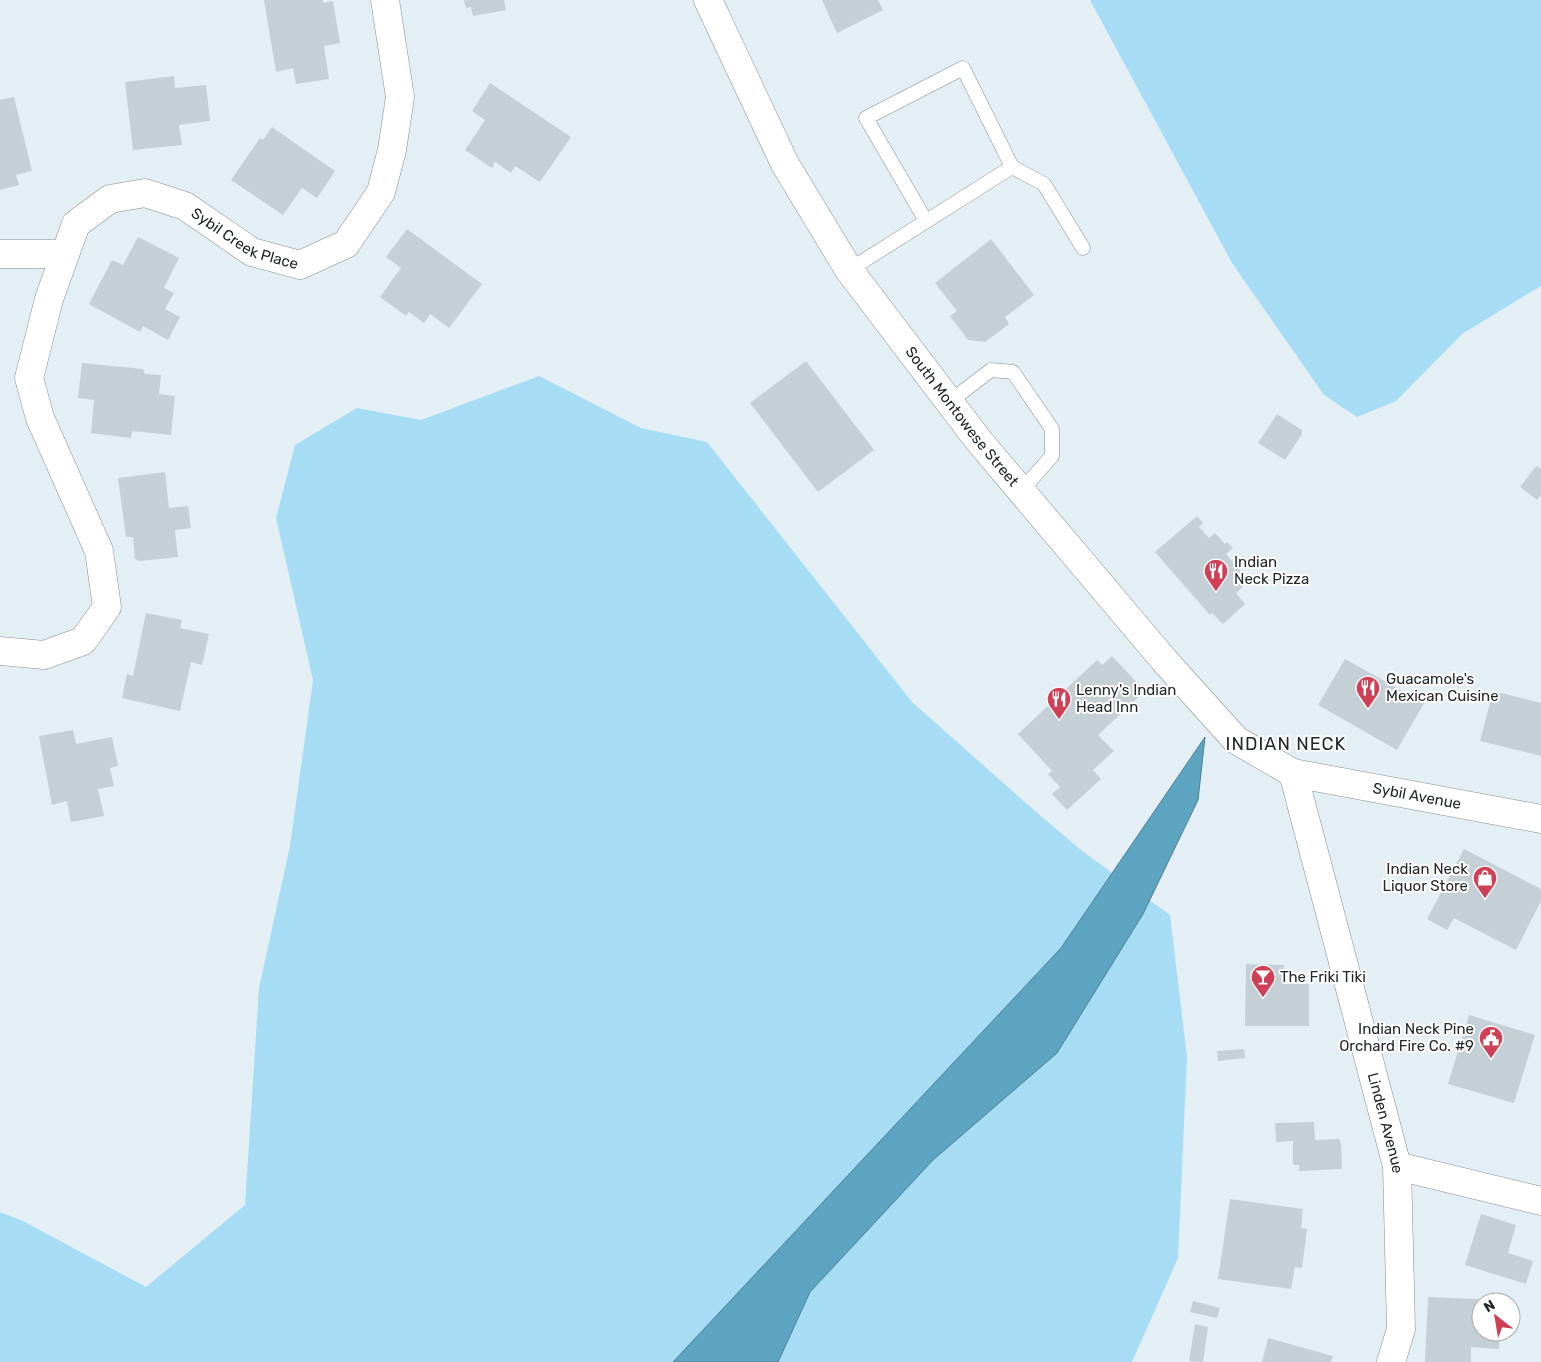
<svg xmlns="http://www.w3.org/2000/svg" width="1541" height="1362" viewBox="0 0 1541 1362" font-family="Rubik,sans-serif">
<rect width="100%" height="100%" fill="#e3eff4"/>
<g fill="#a7ddf4">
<path d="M 1090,0 L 1541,0 L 1541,286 L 1462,334 L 1396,401 L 1357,417 L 1324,395 L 1232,263 Z"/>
<path d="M 539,376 L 641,428 L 707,442 L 912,702 L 1028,805 L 1081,850 L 1170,915 L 1187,1057 L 1178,1258 L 1132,1362 L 0,1362 L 0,1212 L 23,1221 L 146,1287 L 245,1205 L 259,988 L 290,846 L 313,680 L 276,518 L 295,445 L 357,408 L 421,420 Z"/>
</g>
<path fill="#5da4c1" stroke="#4c7f94" d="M 1205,737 L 1198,800 L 1143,914 L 1057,1053 L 933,1160 L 810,1292 L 778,1362 L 673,1362 L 1061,948 Z"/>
<g fill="#c5d0d6">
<path d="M 264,0 L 323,0 L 323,3 L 333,1 L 340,43 L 324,46 L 329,79 L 296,84 L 293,68 L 276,72 Z"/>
<path d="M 464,0 L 504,0 L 506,10 L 473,16 L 471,7 L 466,8 Z"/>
<path d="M 822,0 L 878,0 L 883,10 L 837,33 Z"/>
<path d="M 174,76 L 175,88 L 206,85 L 210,121 L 179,125 L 182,145 L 133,150 L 125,82 Z"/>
<path d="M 490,83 L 571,137 L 540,182 L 515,166 L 511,173 L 495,162 L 492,168 L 465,150 L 485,120 L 472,111 Z"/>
<path d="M 14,97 L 32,171 L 16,175 L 19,185 L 0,190 L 0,100 Z"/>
<path d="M 272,127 L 335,171 L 317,198 L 302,188 L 283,215 L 231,180 L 260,138 L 263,140 Z"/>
<path d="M 407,229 L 482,284 L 449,328 L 430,314 L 424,323 L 409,312 L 406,316 L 380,297 L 401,268 L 386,257 Z"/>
<path d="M 138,237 L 179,258 L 164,288 L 174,293 L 165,309 L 180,317 L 168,340 L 143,326 L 140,332 L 89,304 L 112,260 L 123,265 Z"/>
<path d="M 991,239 L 1034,295 L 1005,317 L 1009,324 L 985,342 L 968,340 L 950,316 L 957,311 L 935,283 Z"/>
<path d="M 806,361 L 874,450 L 818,492 L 750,403 Z"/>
<path d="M 82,363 L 143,369 L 145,374 L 161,375 L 159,394 L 175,396 L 171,435 L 132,431 L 131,438 L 91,433 L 94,400 L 78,398 Z"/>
<path d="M 1277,414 L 1302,430 L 1302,434 L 1285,460 L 1258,443 Z"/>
<path d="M 1536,466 L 1541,469 L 1541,494 L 1537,500 L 1520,487 Z"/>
<path d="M 165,472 L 169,508 L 188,506 L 191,528 L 175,530 L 178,557 L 140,561 L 135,559 L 133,537 L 126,537 L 118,478 Z"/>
<path d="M 1197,516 L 1203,523 L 1199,527 L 1209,538 L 1215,533 L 1225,544 L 1227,542 L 1233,548 L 1226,554 L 1249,581 L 1236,593 L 1245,604 L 1223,624 L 1212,613 L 1210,615 L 1155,552 Z"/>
<path d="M 146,613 L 182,620 L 180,628 L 209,634 L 202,665 L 191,662 L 180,711 L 122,698 L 127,674 L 133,676 Z"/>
<path d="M 1112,656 L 1145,691 L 1098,735 L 1114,751 L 1093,770 L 1101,779 L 1067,810 L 1052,794 L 1060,787 L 1048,774 L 1052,771 L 1018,734 L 1097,660 L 1102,665 Z"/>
<path d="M 1345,659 L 1424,703 L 1397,750 L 1318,705 Z"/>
<path d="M 1493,691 L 1541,703 L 1541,756 L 1480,741 Z"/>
<path d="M 73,730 L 76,744 L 112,737 L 118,766 L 110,768 L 114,786 L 98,789 L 104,816 L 71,822 L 67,801 L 52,805 L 39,736 Z"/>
<path d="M 1464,849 L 1541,889 L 1541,901 L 1516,950 L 1454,918 L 1447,930 L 1427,919 Z"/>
<path d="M 1246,964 L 1284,965 L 1283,984 L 1309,984 L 1309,1026 L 1245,1026 Z"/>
<path d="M 1469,1015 L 1535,1035 L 1514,1103 L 1448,1084 Z"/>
<path d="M 1244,1049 L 1245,1058 L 1218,1061 L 1217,1051 Z"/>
<path d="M 1314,1122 L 1315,1140 L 1339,1139 L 1341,1143 L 1342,1169 L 1299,1171 L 1299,1165 L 1293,1165 L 1293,1141 L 1276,1142 L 1275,1123 Z"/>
<path d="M 1230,1199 L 1303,1209 L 1301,1228 L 1307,1229 L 1302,1268 L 1295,1267 L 1291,1289 L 1218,1279 Z"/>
<path d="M 1481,1214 L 1516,1225 L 1508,1253 L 1533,1261 L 1526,1284 L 1465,1265 Z"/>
<path d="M 1428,1297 L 1502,1300 L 1502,1302 L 1481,1302 L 1481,1332 L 1500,1332 L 1499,1349 L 1471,1347 L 1471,1362 L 1425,1362 Z"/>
<path d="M 1193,1301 L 1220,1308 L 1217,1318 L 1190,1312 Z"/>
<path d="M 1195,1324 L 1208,1327 L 1203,1362 L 1189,1361 Z"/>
<path d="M 1268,1338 L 1333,1356 L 1331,1362 L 1262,1362 Z"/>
</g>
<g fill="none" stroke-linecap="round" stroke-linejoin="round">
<defs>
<g id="lane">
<path d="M 1012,167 L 1044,184 L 1083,248"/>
<path d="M 849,270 L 1012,167 L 963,68 L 866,118 L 926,221"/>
<path d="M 949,402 L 991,370 L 1013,372 L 1052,429 L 1052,456 L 1021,491"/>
</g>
<g id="street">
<path d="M 0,254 L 65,254"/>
<path id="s1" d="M 0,651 L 44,655 L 83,641 L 107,607 L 99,551 L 40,418 L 29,378 L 49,299 L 76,224 L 110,199 L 145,193 L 185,206 L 252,252 L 300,265 L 346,244 L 381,192 L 392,150 L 400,97 L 385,0"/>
<path id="s2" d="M 1293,773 L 1397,1166 L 1401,1329 L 1391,1362"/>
<path d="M 1397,1166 L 1541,1201"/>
</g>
<g id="secondary">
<path id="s3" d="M 708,0 L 785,164 L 849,270 L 979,441 L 1164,660 L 1236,740 L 1293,773 L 1541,819"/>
</g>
</defs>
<use href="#lane" stroke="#848f93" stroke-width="15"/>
<use href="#street" stroke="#848f93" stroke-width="29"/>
<use href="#secondary" stroke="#848f93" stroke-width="29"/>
<use href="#lane" stroke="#fff" stroke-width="14"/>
<use href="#street" stroke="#fff" stroke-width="28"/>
<use href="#secondary" stroke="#fff" stroke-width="28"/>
</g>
<defs>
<symbol id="restaurant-pin" viewBox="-11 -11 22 30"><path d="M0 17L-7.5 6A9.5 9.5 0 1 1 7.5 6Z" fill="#cf3f55" stroke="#fff"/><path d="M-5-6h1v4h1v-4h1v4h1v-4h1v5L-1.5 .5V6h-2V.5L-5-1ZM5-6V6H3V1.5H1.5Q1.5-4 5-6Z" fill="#fff"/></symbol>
<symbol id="shop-pin" viewBox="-11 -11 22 30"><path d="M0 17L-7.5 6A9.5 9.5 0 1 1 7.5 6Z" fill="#cf3f55" stroke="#fff"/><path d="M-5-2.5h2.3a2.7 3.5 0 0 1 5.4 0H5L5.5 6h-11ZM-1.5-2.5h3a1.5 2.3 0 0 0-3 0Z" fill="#fff"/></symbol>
<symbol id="bar-pin" viewBox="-11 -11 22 30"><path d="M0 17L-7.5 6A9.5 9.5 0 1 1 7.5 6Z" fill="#cf3f55" stroke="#fff"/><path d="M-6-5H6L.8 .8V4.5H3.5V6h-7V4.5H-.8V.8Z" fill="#fff"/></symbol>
<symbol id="civic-pin" viewBox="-11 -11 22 30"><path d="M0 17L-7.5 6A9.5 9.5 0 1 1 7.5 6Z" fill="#cf3f55" stroke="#fff"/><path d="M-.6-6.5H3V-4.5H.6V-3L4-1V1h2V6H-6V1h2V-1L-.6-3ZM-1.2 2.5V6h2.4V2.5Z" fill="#fff"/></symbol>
</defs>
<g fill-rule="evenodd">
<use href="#restaurant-pin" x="1202" y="557" width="28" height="38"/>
<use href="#restaurant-pin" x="1354" y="674" width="28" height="38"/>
<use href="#restaurant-pin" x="1045" y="685" width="28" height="38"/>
<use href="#shop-pin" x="1471" y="864" width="28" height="38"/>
<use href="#bar-pin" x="1249" y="963" width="28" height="38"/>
<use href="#civic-pin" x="1477" y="1024" width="28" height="38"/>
</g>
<g text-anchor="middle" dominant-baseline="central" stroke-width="4" stroke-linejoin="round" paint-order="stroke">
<g font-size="15" fill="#24282a" stroke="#fff">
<text stroke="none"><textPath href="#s1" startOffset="721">Sybil Creek Place</textPath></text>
<text stroke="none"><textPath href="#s3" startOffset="490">South Montowese Street</textPath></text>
<text stroke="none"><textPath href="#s3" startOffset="1106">Sybil Avenue</textPath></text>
<text stroke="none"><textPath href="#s2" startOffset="362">Linden Avenue</textPath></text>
</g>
<g font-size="15" fill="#24282a" stroke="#fff" text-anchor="start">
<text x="1234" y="562">Indian<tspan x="1234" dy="17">Neck Pizza</tspan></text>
<text x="1386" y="679">Guacamole's<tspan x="1386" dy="17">Mexican Cuisine</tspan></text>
<text x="1076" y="690">Lenny's Indian<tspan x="1076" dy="17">Head Inn</tspan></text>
<text x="1468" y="869" text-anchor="end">Indian Neck<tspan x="1468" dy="17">Liquor Store</tspan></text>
<text x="1280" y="977">The Friki Tiki</text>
<text x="1474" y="1029" text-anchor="end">Indian Neck Pine<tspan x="1474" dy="17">Orchard Fire Co. #9</tspan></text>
</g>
<g font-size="18" letter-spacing="1" fill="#24282a" stroke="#fff">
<text x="1286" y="744">INDIAN NECK</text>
</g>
</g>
<g transform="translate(1496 1317) rotate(329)"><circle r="24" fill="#ffffff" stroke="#a7a9aa"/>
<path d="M0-4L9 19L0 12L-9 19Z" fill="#cf3f55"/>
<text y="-8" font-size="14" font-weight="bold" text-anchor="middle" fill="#24282a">N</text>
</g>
</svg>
